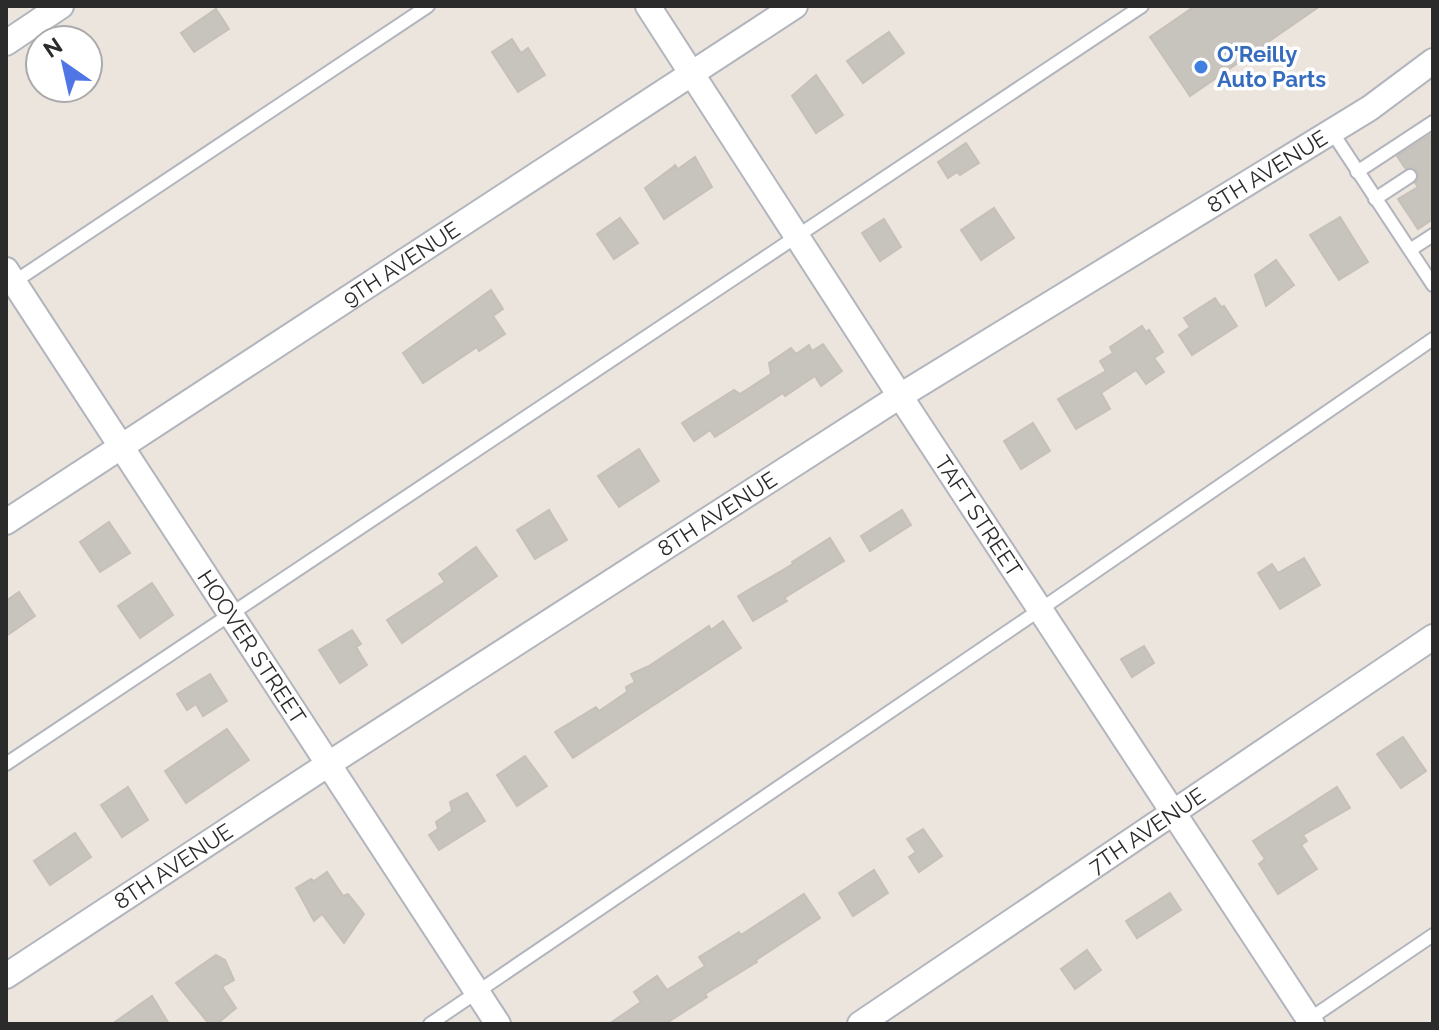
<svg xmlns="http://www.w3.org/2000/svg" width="1439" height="1030" viewBox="0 0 1439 1030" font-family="Raleway,sans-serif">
<rect width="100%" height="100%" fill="#ebe5de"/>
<g fill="#c7c3bd" stroke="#c6c0b8" stroke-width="2">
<path d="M 1195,6 L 1320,6 L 1190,96 L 1150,37 Z"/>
<path d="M 216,9 L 229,29 L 194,52 L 181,33 Z"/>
<path d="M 889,32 L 904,53 L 863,83 L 847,61 Z"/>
<path d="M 512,39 L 521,53 L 528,48 L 545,75 L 518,92 L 492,52 Z"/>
<path d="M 816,75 L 843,115 L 816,133 L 792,96 Z"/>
<path d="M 1433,133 L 1433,219 L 1418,229 L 1398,199 L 1418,187 L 1415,183 L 1419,175 L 1413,168 L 1405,168 L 1397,156 Z"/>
<path d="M 966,143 L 979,163 L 960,175 L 957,172 L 948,178 L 938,162 Z"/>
<path d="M 695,157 L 712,187 L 664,219 L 645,188 L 673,167 L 675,165 L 678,169 Z"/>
<path d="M 994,208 L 1014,238 L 981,260 L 961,230 Z"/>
<path d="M 1340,217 L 1368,262 L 1339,280 L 1310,235 Z"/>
<path d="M 620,218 L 638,243 L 614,259 L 597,234 Z"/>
<path d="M 884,219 L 901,247 L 880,261 L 862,233 Z"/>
<path d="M 1276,260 L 1294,285 L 1266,306 L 1255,275 Z"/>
<path d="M 491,290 L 503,309 L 493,316 L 505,334 L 479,351 L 477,347 L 423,383 L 403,353 Z"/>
<path d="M 1215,298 L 1221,307 L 1224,306 L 1237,326 L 1192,355 L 1179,335 L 1190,327 L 1184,318 Z"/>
<path d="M 1142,326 L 1146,332 L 1149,330 L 1163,352 L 1154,358 L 1164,372 L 1146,384 L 1136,370 L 1101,393 L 1110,409 L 1076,429 L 1058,399 L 1106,371 L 1100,361 L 1113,353 L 1110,347 Z"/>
<path d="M 823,344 L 842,371 L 821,386 L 815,376 L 785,396 L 783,393 L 715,437 L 710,430 L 694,441 L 682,423 L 734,390 L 740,394 L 771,374 L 769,363 L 791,348 L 796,354 L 809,345 L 812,351 Z"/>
<path d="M 1033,423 L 1050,451 L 1021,469 L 1004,441 Z"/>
<path d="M 639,449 L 659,481 L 619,507 L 598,476 Z"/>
<path d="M 549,510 L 567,540 L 535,559 L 517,530 Z"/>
<path d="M 902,510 L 911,525 L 870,551 L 861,536 Z"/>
<path d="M 109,522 L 130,553 L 100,572 L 80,542 Z"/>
<path d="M 830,538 L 844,561 L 784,598 L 787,601 L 753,621 L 738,596 L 793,564 L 792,562 Z"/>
<path d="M 476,547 L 497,576 L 402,643 L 387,620 L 445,582 L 439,574 Z"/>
<path d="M 1304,558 L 1320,585 L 1280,609 L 1258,573 L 1272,564 L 1278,573 Z"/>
<path d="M 152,583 L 173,615 L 140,638 L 118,606 Z"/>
<path d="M 19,592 L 35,616 L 6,636 L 6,601 Z"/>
<path d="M 723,621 L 741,648 L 573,758 L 555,732 L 596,707 L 599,711 L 627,692 L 626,687 L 635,682 L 631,674 L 649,666 L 709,626 L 711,630 Z"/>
<path d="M 352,630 L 361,644 L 356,647 L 367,665 L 340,683 L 319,650 Z"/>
<path d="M 1144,646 L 1154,663 L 1132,677 L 1121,659 Z"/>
<path d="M 210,674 L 227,701 L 203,716 L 196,704 L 187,710 L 177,694 Z"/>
<path d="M 227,729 L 249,760 L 186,803 L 165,771 Z"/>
<path d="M 1403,737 L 1426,771 L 1401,788 L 1377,754 Z"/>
<path d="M 525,756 L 547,786 L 517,806 L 497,775 Z"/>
<path d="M 128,787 L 148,820 L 122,837 L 101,805 Z"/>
<path d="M 1337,787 L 1350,808 L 1303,835 L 1307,841 L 1301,845 L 1317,869 L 1278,894 L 1259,864 L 1265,859 L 1253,841 Z"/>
<path d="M 467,793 L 485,821 L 439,850 L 429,835 L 438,829 L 436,822 L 452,811 L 450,802 Z"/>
<path d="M 923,829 L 942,856 L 919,872 L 909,857 L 916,852 L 907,839 Z"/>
<path d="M 75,833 L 91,857 L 50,885 L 34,861 Z"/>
<path d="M 874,870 L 888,893 L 853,916 L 839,893 Z"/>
<path d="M 327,872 L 343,896 L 348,894 L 364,914 L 344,943 L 322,914 L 314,921 L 296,888 L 311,879 L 314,881 Z"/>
<path d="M 1170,893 L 1181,910 L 1137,938 L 1126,921 Z"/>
<path d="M 804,894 L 820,918 L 756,960 L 757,962 L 705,994 L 707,997 L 665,1024 L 609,1024 L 641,1002 L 634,992 L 657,976 L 667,990 L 705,966 L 699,957 L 739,932 L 741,935 Z"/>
<path d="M 1087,950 L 1101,970 L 1075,989 L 1061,969 Z"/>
<path d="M 216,955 L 225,960 L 234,980 L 222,987 L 236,1008 L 217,1024 L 209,1024 L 176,983 Z"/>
<path d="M 152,996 L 169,1024 L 112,1024 Z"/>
</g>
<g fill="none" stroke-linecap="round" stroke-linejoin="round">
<defs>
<g id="lane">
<path d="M 1332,132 L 1433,285"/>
<path d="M 1357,172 L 1433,122"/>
<path d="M 1375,199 L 1410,176"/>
<path d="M 1410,250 L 1433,235"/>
<path d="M 11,284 L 428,6"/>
<path d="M 6,764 L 1142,6"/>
<path d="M 1308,1020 L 1433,935"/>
<path d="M 430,1024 L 1041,609 L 1433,339"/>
</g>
<g id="street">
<path id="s1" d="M 648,6 L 900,396 L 1312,1024"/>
<path d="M 6,43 L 61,6"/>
<path id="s2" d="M 6,270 L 498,1024"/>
<path id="s3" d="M 6,522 L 795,6"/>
<path id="s4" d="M 6,976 L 327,765 L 900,396 L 1370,108 L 1433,61"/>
<path id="s5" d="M 860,1024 L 1433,637"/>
</g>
</defs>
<use href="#lane" stroke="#b2b5bd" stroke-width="16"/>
<use href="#street" stroke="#b2b5bd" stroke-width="28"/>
<use href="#lane" stroke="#fff" stroke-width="12"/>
<use href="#street" stroke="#fff" stroke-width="24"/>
</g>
<circle fill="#3f7fe0" stroke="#fff" stroke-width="3" cx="1201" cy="67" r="8"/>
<g text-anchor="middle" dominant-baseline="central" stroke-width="7" stroke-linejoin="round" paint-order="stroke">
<g font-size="22" font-weight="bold" fill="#366cbe" stroke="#fff" text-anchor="start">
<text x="1217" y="54">O'Reilly<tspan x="1217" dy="25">Auto Parts</tspan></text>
</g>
<g font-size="22" fill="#2b2b2b" stroke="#fff">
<text stroke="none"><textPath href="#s4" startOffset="1496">8TH AVENUE</textPath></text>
<text stroke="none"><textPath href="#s3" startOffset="472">9TH AVENUE</textPath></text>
<text stroke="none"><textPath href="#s4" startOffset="848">8TH AVENUE</textPath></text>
<text stroke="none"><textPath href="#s1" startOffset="608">TAFT STREET</textPath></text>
<text stroke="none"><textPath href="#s2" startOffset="450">HOOVER STREET</textPath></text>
<text stroke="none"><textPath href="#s5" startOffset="346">7TH AVENUE</textPath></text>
<text stroke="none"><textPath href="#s4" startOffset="200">8TH AVENUE</textPath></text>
</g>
</g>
<rect width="1439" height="1030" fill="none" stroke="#2b2b2b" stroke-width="16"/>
<g transform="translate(64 64) rotate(326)"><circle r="38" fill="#ffffff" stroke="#aaaaaa" stroke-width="2"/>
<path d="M0-6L14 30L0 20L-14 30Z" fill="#5076e6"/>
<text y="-12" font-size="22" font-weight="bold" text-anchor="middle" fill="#2b2b2b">N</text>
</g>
</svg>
